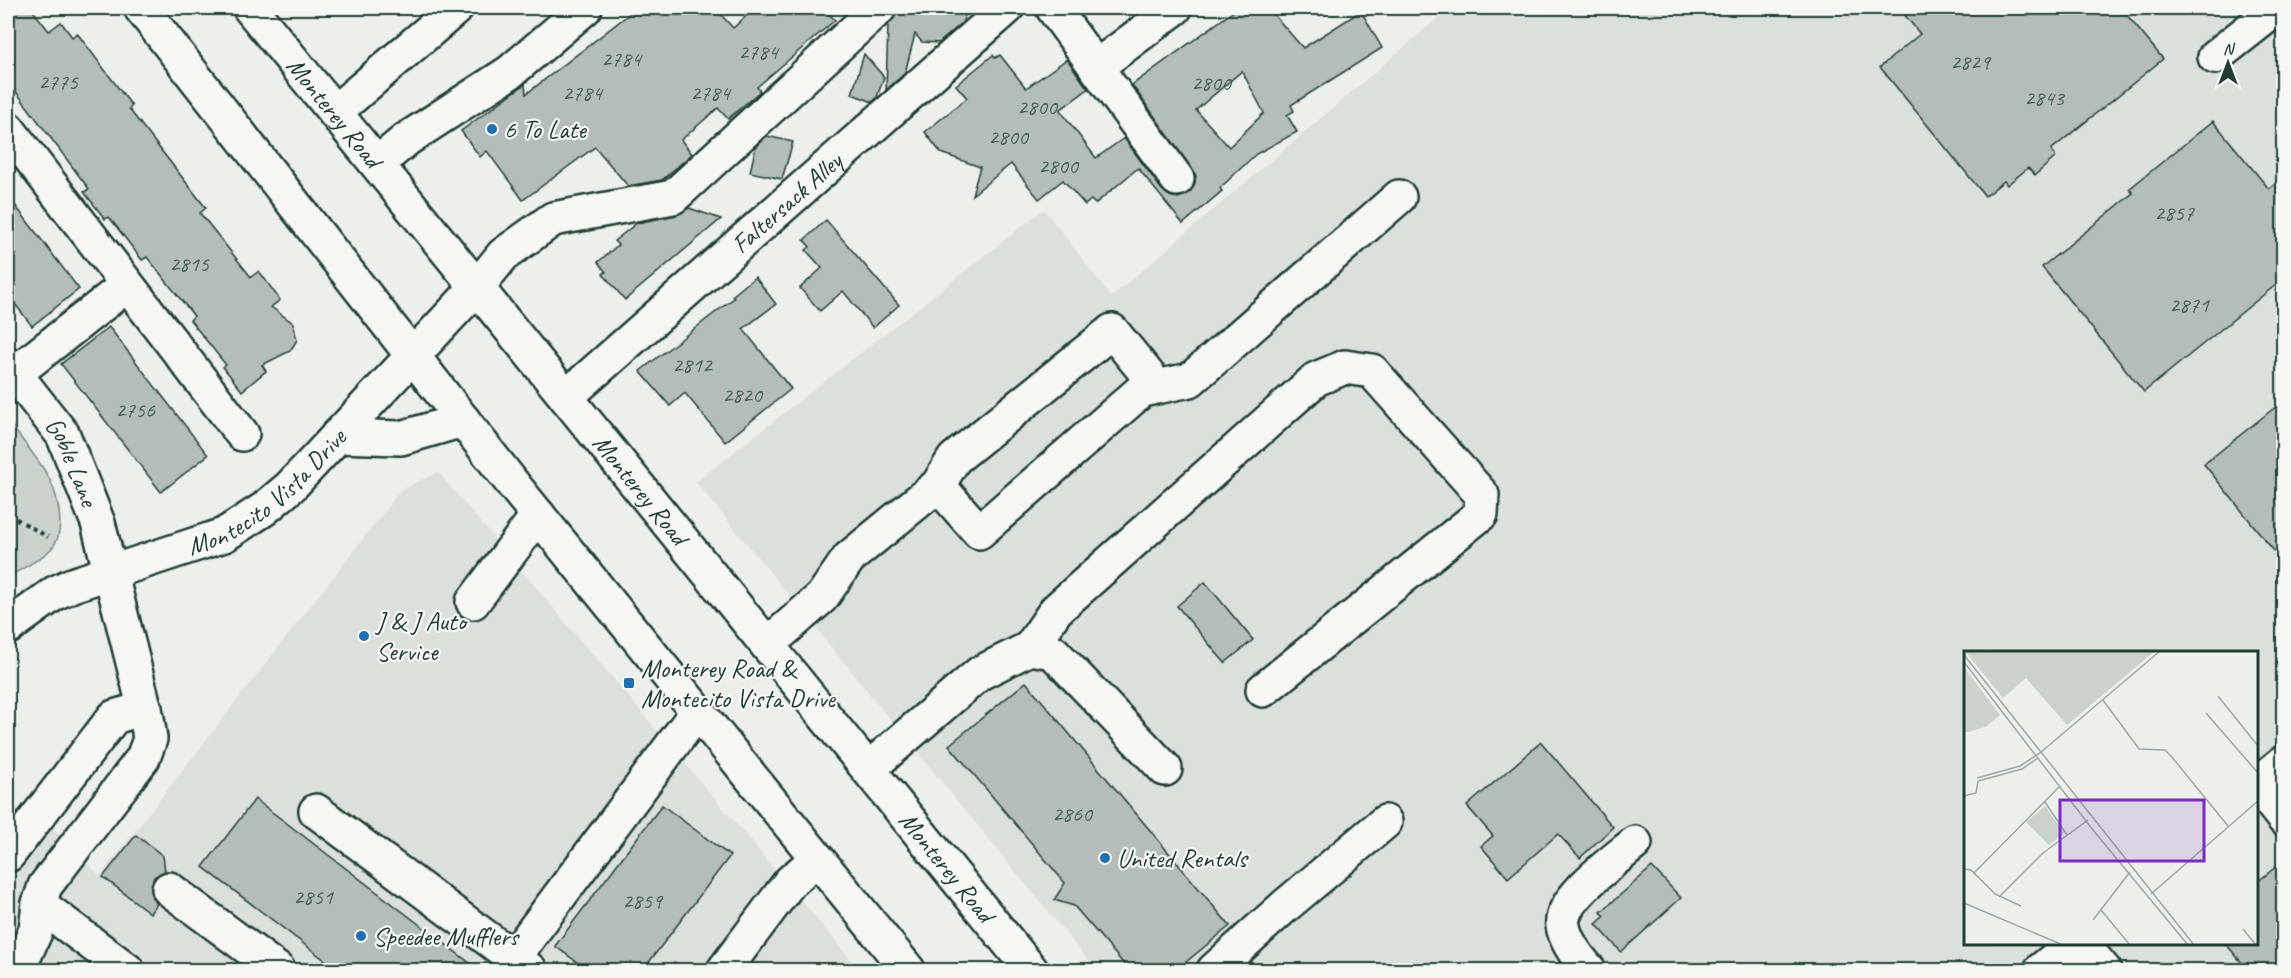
<svg xmlns="http://www.w3.org/2000/svg" width="2291" height="978" viewBox="0 0 2291 978" font-family="Caveat,sans-serif">
<rect width="100%" height="100%" fill="#edefea"/>
<filter id="ink" filterUnits="userSpaceOnUse"><feTurbulence type="fractalNoise" baseFrequency=".0167" numOctaves="2"/><feDisplacementMap in="SourceGraphic" scale="12" xChannelSelector="R" yChannelSelector="G"/><feConvolveMatrix kernelMatrix="1 2 1 2 8 2 1 2 1" color-interpolation-filters="sRGB"/></filter>
<g filter="url(#ink)">
<g fill="#dce0db" fill-rule="evenodd">
<path d="M 1450,8 L 2283,8 L 2283,970 L 1096,970 L 696,482 L 1044,209 L 1111,297 ZM 1966,652 L 2256,652 L 2256,944 L 1966,944 Z"/>
<path d="M 438,472 L 860,970 L 8,970 L 8,885 L 52,827 L 100,876 L 401,490 Z"/>
</g>
<path fill="#cbd2cc" stroke="#758880" stroke-width="1.5" d="M 8,421 C 21,439 38,458 49,478 C 58,496 67,533 51,549 C 39,561 21,569 8,577 Z"/>
<g fill="#b4bdb8" stroke="#1f3d34" stroke-width="1.5" fill-rule="evenodd">
<path d="M 8,8 L 31,8 L 49,31 L 61,22 L 72,37 L 77,33 L 132,106 L 129,109 L 206,208 L 200,213 L 251,277 L 259,271 L 280,300 L 271,307 L 293,323 L 297,340 L 290,351 L 262,365 L 266,371 L 242,391 L 223,367 L 226,365 L 190,320 L 194,316 L 147,257 L 142,260 L 109,217 L 105,219 L 84,192 L 89,189 L 8,81 Z"/>
<path d="M 637,8 L 715,8 L 733,28 L 755,8 L 823,8 L 835,20 L 757,87 L 760,91 L 728,119 L 718,108 L 681,140 L 692,154 L 662,180 L 628,186 L 595,147 L 523,200 L 487,151 L 480,157 L 461,131 L 525,84 L 526,94 Z"/>
<path d="M 897,8 L 968,8 L 962,23 L 939,43 L 922,42 L 915,34 L 905,73 L 886,90 L 888,25 L 897,14 Z"/>
<path d="M 1238,8 L 1268,8 L 1303,48 L 1361,11 L 1382,48 L 1291,105 L 1294,111 L 1287,115 L 1297,132 L 1256,154 L 1220,188 L 1222,191 L 1183,224 L 1138,168 L 1095,204 L 1091,200 L 1085,205 L 1063,180 L 1039,199 L 1011,164 L 972,195 L 980,167 L 941,153 L 925,132 L 967,98 L 956,85 L 993,55 L 995,58 L 1000,55 L 1026,88 L 1067,59 L 1088,89 L 1060,110 L 1096,158 L 1124,138 L 1162,190 L 1170,196 L 1178,198 L 1187,194 L 1194,186 L 1196,176 L 1192,169 L 1132,85 ZM 1242,71 L 1264,113 L 1229,147 L 1196,110 Z"/>
<path d="M 1899,8 L 2121,8 L 2163,59 L 2051,150 L 2056,157 L 2035,175 L 2028,168 L 2007,185 L 2004,181 L 1985,196 L 1880,67 L 1920,34 Z"/>
<path d="M 864,54 L 884,77 L 877,97 L 873,102 L 852,94 Z"/>
<path d="M 2213,121 L 2269,189 L 2283,177 L 2283,279 L 2144,392 L 2042,267 L 2133,193 L 2129,189 Z"/>
<path d="M 767,136 L 793,142 L 782,179 L 750,172 L 756,146 Z"/>
<path d="M 8,196 L 79,289 L 32,326 L 8,295 Z"/>
<path d="M 689,208 L 721,219 L 625,300 L 603,274 L 606,272 L 598,262 L 618,245 L 614,241 L 637,223 L 676,215 Z"/>
<path d="M 826,220 L 899,305 L 873,328 L 843,291 L 820,311 L 800,288 L 822,268 L 806,250 L 810,247 L 804,240 Z"/>
<path d="M 755,277 L 776,304 L 743,329 L 791,389 L 725,442 L 685,393 L 670,406 L 640,371 L 734,298 L 732,296 Z"/>
<path d="M 109,327 L 208,455 L 161,492 L 61,364 Z"/>
<path d="M 2283,401 L 2283,562 L 2204,464 Z"/>
<path d="M 1205,582 L 1253,640 L 1225,663 L 1177,606 Z"/>
<path d="M 1026,682 L 1230,926 L 1176,970 L 1129,970 L 1074,906 L 1054,900 L 1065,883 L 949,745 Z"/>
<path d="M 1541,742 L 1613,827 L 1580,858 L 1558,834 L 1508,878 L 1481,846 L 1493,836 L 1467,806 Z"/>
<path d="M 255,799 L 479,970 L 338,970 L 203,867 Z"/>
<path d="M 662,805 L 730,856 L 643,970 L 588,970 L 555,946 Z"/>
<path d="M 136,835 L 163,856 L 165,871 L 154,877 L 151,886 L 152,896 L 157,904 L 150,913 L 103,877 Z"/>
<path d="M 2283,861 L 2283,970 L 2248,970 L 2226,944 L 2256,944 L 2256,883 Z"/>
<path d="M 1652,867 L 1681,898 L 1621,952 L 1596,924 L 1605,916 L 1601,912 Z"/>
</g>
<g fill="none" stroke-linecap="round" stroke-linejoin="round">
<defs>
<g id="minor">
<path d="M 1053,8 L 1177,179"/>
<path d="M 2215,57 L 2277,8"/>
<path d="M 1096,67 L 1175,8"/>
<path d="M 336,111 L 456,8"/>
<path d="M 8,129 L 242,434"/>
<path d="M 378,163 L 407,139 L 510,72 L 585,8"/>
<path id="s1" d="M 8,365 L 63,435 L 98,523 L 147,718 L 150,739 L 143,758 L 45,886 L 39,904 L 36,930 L 18,970"/>
<path d="M 14,374 L 127,285"/>
<path id="s2" d="M 566,397 L 1007,8"/>
<path d="M 938,485 L 979,532 L 1142,390 L 1190,380 L 1399,197"/>
<path d="M 473,602 L 538,515"/>
<path id="s3" d="M 8,627 L 55,593 L 72,585 L 224,535 L 264,509 L 290,487 L 477,287 L 503,255 L 553,219 L 673,197 L 879,8"/>
<path d="M 767,645 L 822,597 L 849,558 L 938,485 L 954,459 L 1112,331 L 1156,385"/>
<path d="M 1030,648 L 1056,610 L 1316,379 L 1345,367 L 1372,371 L 1482,495 L 1481,514 L 1263,690"/>
<path d="M 868,769 L 980,673 L 1030,648 L 1053,652 L 1165,769"/>
<path d="M 2256,785 L 2284,762"/>
<path d="M 2257,785 L 2284,819"/>
<path d="M 316,811 L 530,970"/>
<path d="M 8,855 L 114,717 L 145,708"/>
<path d="M 169,889 L 278,970"/>
<path d="M 39,904 L 127,970"/>
<path d="M 2082,944 L 2104,970"/>
<path d="M 513,958 L 697,712"/>
<path d="M 724,970 L 790,882 L 817,859"/>
<path d="M 1214,970 L 1285,906 L 1385,822"/>
<path d="M 1589,970 C 1579,959 1566,942 1563,926 C 1558,900 1616,859 1635,843"/>
<path d="M 2041,970 L 2073,944"/>
</g>
<g id="major">
<path d="M 141,8 L 516,488 L 908,970"/>
<path id="s4" d="M 250,8 L 1031,970"/>
<path d="M 337,436 L 401,438 L 463,420"/>
</g>
</defs>
<use href="#minor" stroke="#1f3d34" stroke-width="38"/>
<use href="#major" stroke="#1f3d34" stroke-width="38"/>
<path stroke="#1f3d34" stroke-width="4" stroke-dasharray="4.5 4.5" stroke-linecap="butt" d="M 8,514 L 48,537"/>
<use href="#minor" stroke="#f6f6f2" stroke-width="33"/>
<use href="#major" stroke="#f6f6f2" stroke-width="33"/>
</g>
</g>
<g fill="#1f6fb2" stroke="#f6f6f2" stroke-width="2">
<circle cx="492" cy="129" r="6"/>
<circle cx="364" cy="636" r="6"/>
<rect x="623" y="677" width="12" height="12" rx="3"/>
<circle cx="1105" cy="858" r="6"/>
<circle cx="361" cy="936" r="6"/>
</g>
<g text-anchor="middle" dominant-baseline="central" stroke-width="4.5" stroke-linejoin="round" paint-order="stroke">
<g font-size="22" fill="#445d55">
<text x="758" y="52">2784</text>
<text x="621" y="59">2784</text>
<text x="1970" y="62">2829</text>
<text x="58" y="82">2775</text>
<text x="1211" y="83">2800</text>
<text x="582" y="93">2784</text>
<text x="710" y="93">2784</text>
<text x="2044" y="98">2843</text>
<text x="1037" y="107">2800</text>
<text x="1008" y="137">2800</text>
<text x="1058" y="166">2800</text>
<text x="2174" y="213">2857</text>
<text x="189" y="264">2815</text>
<text x="2189" y="305">2871</text>
<text x="692" y="365">2812</text>
<text x="742" y="395">2820</text>
<text x="135" y="410">2756</text>
<text x="1072" y="814">2860</text>
<text x="313" y="897">2851</text>
<text x="642" y="901">2859</text>
</g>
<g font-size="26" fill="#1f3d34" stroke="#f6f6f2">
<text stroke="none"><textPath href="#s4" startOffset="134">Monterey Road</textPath></text>
<text stroke="none"><textPath href="#s2" startOffset="294">Faltersack Alley</textPath></text>
<text stroke="none"><textPath href="#s1" startOffset="117">Goble Lane</textPath></text>
<text stroke="none"><textPath href="#s3" startOffset="296">Montecito Vista Drive</textPath></text>
<text stroke="none"><textPath href="#s4" startOffset="620">Monterey Road</textPath></text>
<text stroke="none"><textPath href="#s4" startOffset="1106">Monterey Road</textPath></text>
</g>
<g font-size="26" fill="#1f3d34" stroke="#f6f6f2" text-anchor="start">
<text x="504" y="129">6 To Late</text>
<text x="376" y="621">J &amp; J Auto<tspan x="376" dy="30">Service</tspan></text>
<text x="641" y="668">Monterey Road &amp;<tspan x="641" dy="30">Montecito Vista Drive</tspan></text>
<text x="1117" y="858">United Rentals</text>
<text x="373" y="936">Speedee Mufflers</text>
</g>
</g>
<g transform="translate(1964 651)">
<rect width="294" height="294" fill="#edefea"/>
<path d="M 1,0 L 191,0 L 103,74 L 62,27 L 39,47 ZM 0,16 L 36,64 L 21,76 L 4,81 L 0,81 ZM 81,155 L 100,182 L 85,194 L 62,171 Z" fill="#cbd2cc"/>
<path fill="none" stroke="#9ba8a1" stroke-width="1.5" d="M 0,4 L 230,294M 0,11 L 129,179 L 224,294M 254,45 L 294,95M 139,49 L 175,98 L 201,99 L 207,105 L 264,175M 242,62 L 294,122M 13,127 L 56,115 L 76,102 L 196,0M 14,130 L 58,118 L 74,107M 0,145 L 12,142 L 14,130M 81,151 L 103,184M 0,218 L 7,219 L 31,243 L 57,255M 10,222 L 95,136M 187,243 L 294,150M 35,246 L 79,202 L 124,169M 0,252 L 99,294M 137,259 L 166,294M 129,269 L 166,221M 279,278 L 292,294"/>
<path fill="#7b2cbf" fill-opacity="0.15" stroke="#7b2cbf" stroke-width="3" d="M 96,149 L 240,149 L 240,210 L 96,210 Z"/>
<rect width="294" height="294" fill="none" stroke="#1f3d34" stroke-width="3"/>
</g>
<rect width="2291" height="978" fill="none" stroke="#f6f6f2" stroke-width="30"/>
<rect x="15" y="15" width="2261" height="948" fill="none" stroke="#1f3d34" stroke-width="2" filter="url(#ink)"/>
<g transform="translate(2228 63)" stroke="#f6f6f2" stroke-width="4.5" paint-order="stroke">
<path d="M0-4.5L10 22L0 15L-10 22Z" fill="#1f3d34"/>
<text y="-9" font-size="16" font-weight="bold" text-anchor="middle" fill="#1f3d34">N</text>
</g>
</svg>
